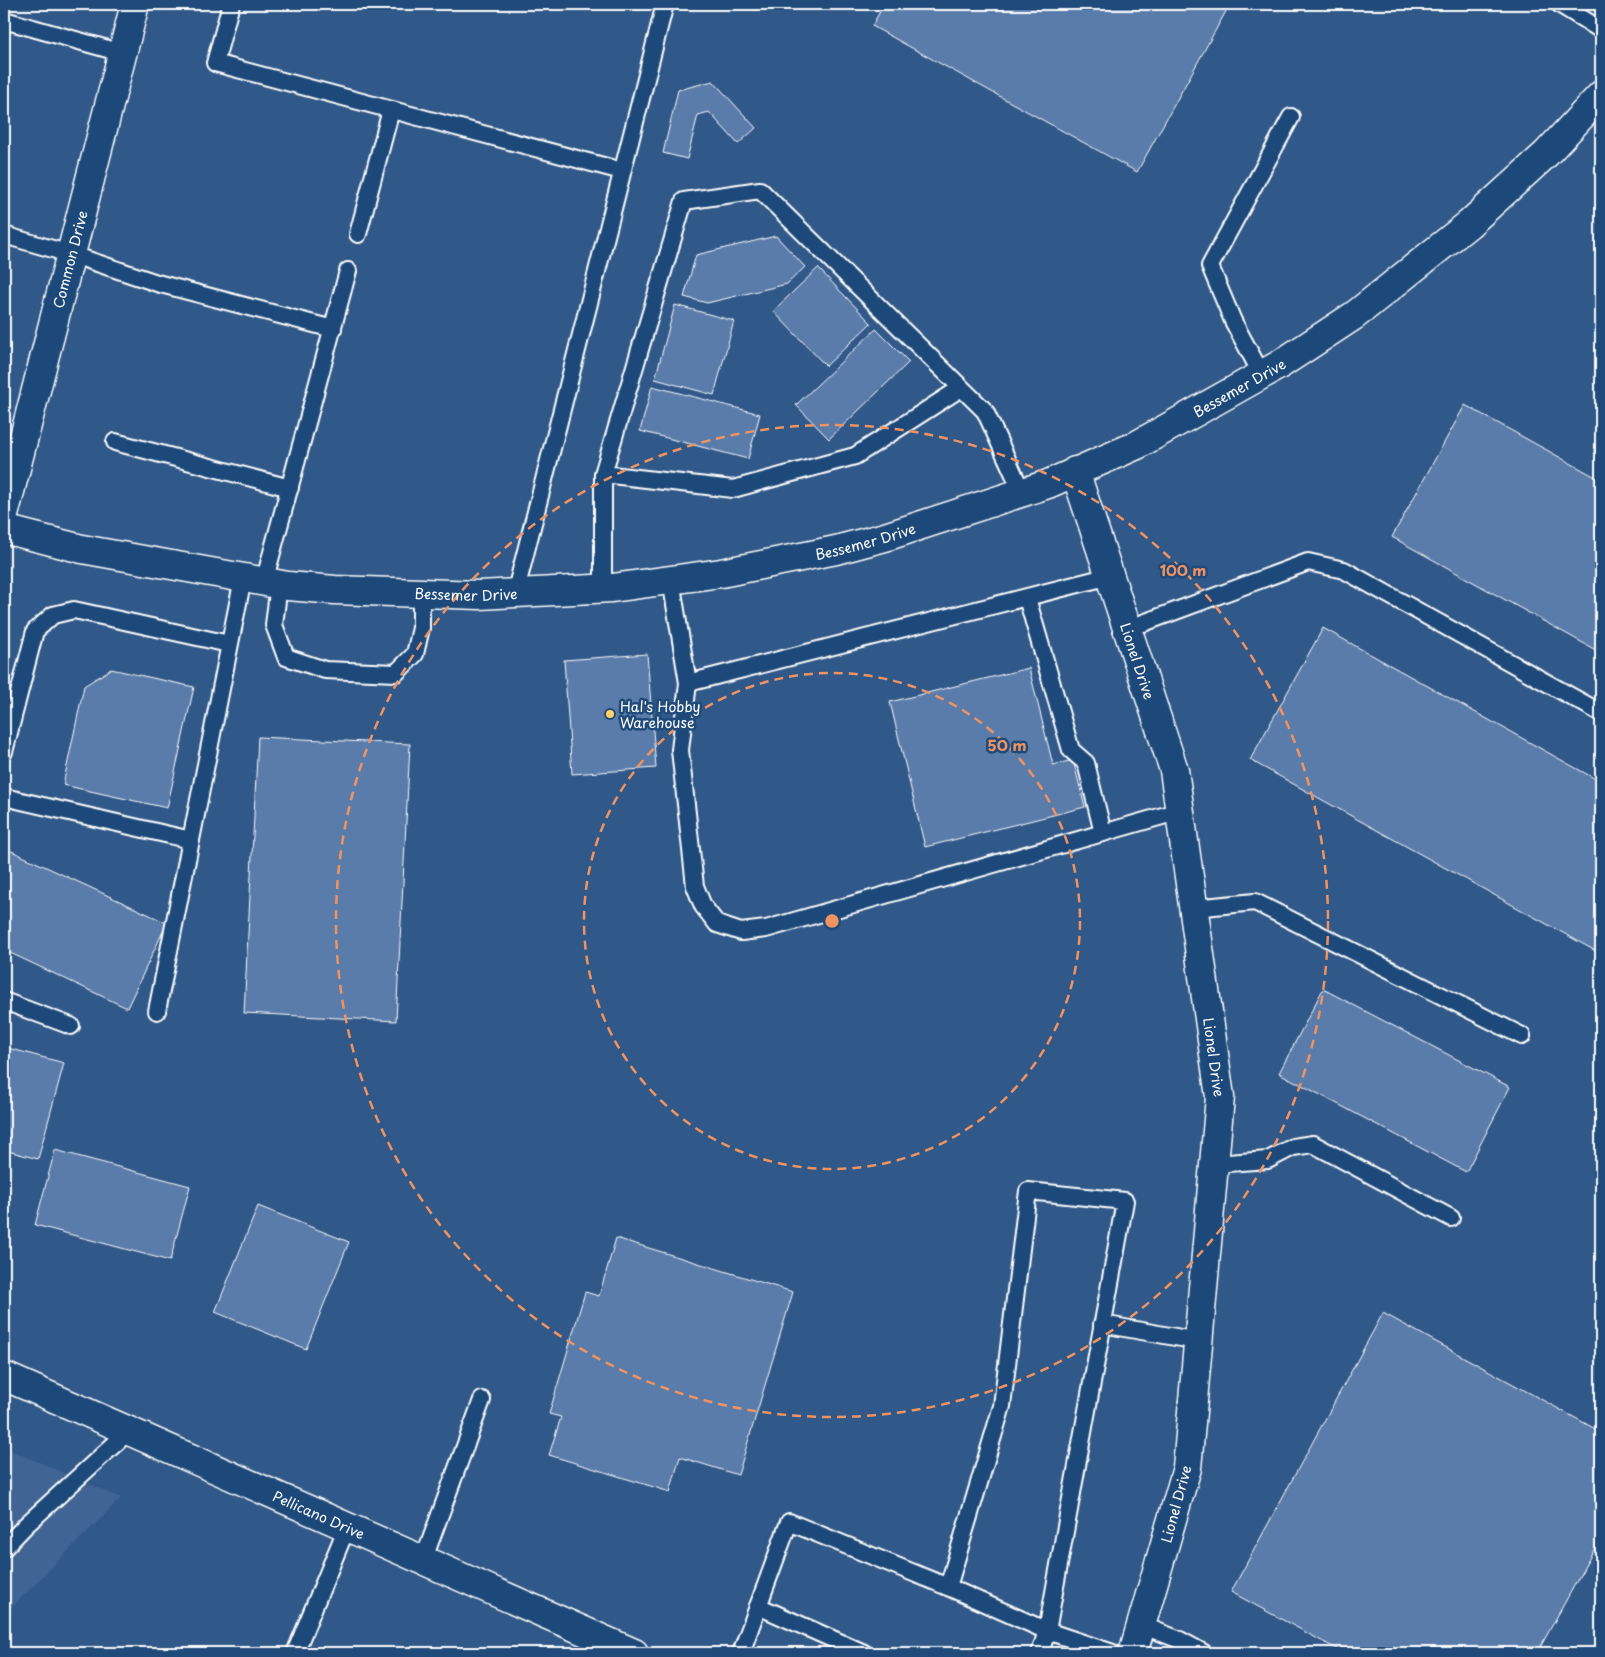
<svg xmlns="http://www.w3.org/2000/svg" width="1605" height="1657" viewBox="0 0 1605 1657" font-family="'Playpen Sans',sans-serif">
<rect width="100%" height="100%" fill="#305888"/>
<filter id="ink" filterUnits="userSpaceOnUse"><feTurbulence type="fractalNoise" baseFrequency=".02" numOctaves="2"/><feDisplacementMap in="SourceGraphic" scale="10" xChannelSelector="R" yChannelSelector="G"/><feConvolveMatrix kernelMatrix="1 2 1 2 8 2 1 2 1" color-interpolation-filters="sRGB"/></filter>
<g filter="url(#ink)">
<path fill="#416594" d="M 4,1447 L 121,1498 L 4,1615 Z"/>
<g fill="#5a7baa" stroke="#fff">
<path d="M 884,4 L 1230,4 L 1137,172 L 872,26 Z"/>
<path d="M 713,81 L 756,128 L 738,144 L 709,112 L 698,115 L 687,159 L 663,153 L 678,90 Z"/>
<path d="M 776,236 L 805,267 L 787,284 L 707,303 L 684,297 L 696,255 Z"/>
<path d="M 818,268 L 871,323 L 826,366 L 773,311 Z"/>
<path d="M 675,305 L 734,321 L 714,395 L 655,379 Z"/>
<path d="M 876,329 L 909,362 L 829,439 L 796,405 Z"/>
<path d="M 652,386 L 760,414 L 748,459 L 640,431 Z"/>
<path d="M 1465,405 L 1601,480 L 1601,653 L 1392,537 Z"/>
<path d="M 1323,628 L 1601,782 L 1601,954 L 1250,760 Z"/>
<path d="M 647,654 L 656,768 L 572,774 L 564,660 Z"/>
<path d="M 1029,668 L 1053,765 L 1073,760 L 1085,807 L 925,847 L 890,702 Z"/>
<path d="M 111,669 L 194,687 L 167,808 L 63,785 L 84,686 Z"/>
<path d="M 258,737 L 410,744 L 396,1021 L 244,1013 Z"/>
<path d="M 5,848 L 167,923 L 127,1008 L 4,950 L 4,851 Z"/>
<path d="M 1323,989 L 1510,1087 L 1466,1172 L 1279,1073 Z"/>
<path d="M 4,1047 L 64,1063 L 38,1159 L 4,1150 Z"/>
<path d="M 55,1150 L 190,1186 L 170,1261 L 35,1225 Z"/>
<path d="M 258,1206 L 349,1242 L 306,1349 L 215,1312 Z"/>
<path d="M 616,1238 L 793,1292 L 738,1475 L 680,1457 L 670,1492 L 549,1455 L 561,1417 L 549,1414 L 585,1292 L 599,1296 Z"/>
<path d="M 1383,1313 L 1601,1432 L 1601,1537 L 1537,1653 L 1344,1653 L 1231,1592 Z"/>
</g>
<g fill="none" stroke-linecap="round" stroke-linejoin="round">
<defs>
<g id="service">
<path d="M 231,4 L 215,63 L 622,171"/>
<path d="M 1559,4 L 1601,30"/>
<path d="M 4,20 L 122,53"/>
<path d="M 358,234 L 391,110"/>
<path d="M 4,235 L 70,254 L 157,283 L 333,329"/>
<path d="M 1262,375 L 1233,321 L 1210,266 L 1291,117"/>
<path d="M 115,442 L 290,488"/>
<path d="M 603,474 L 733,489 L 855,456 L 961,388"/>
<path d="M 671,580 L 688,683 L 1110,576"/>
<path d="M 264,582 L 348,271"/>
<path d="M 279,584 L 274,625 L 286,657 L 325,670 L 396,673 L 415,654 L 421,628 L 421,593"/>
<path d="M 603,589 L 603,474 L 684,201 L 760,190 L 985,411 L 1022,492"/>
<path d="M 515,594 L 665,4"/>
<path d="M 1027,598 L 1071,750 L 1086,763 L 1103,833"/>
<path d="M 1127,629 L 1308,562 L 1344,570 L 1601,713"/>
<path d="M 688,683 L 680,750 L 695,886 L 703,906 L 717,924 L 741,932 L 766,929 L 1180,811"/>
<path d="M 4,752 L 35,631 L 53,615 L 74,610 L 229,644"/>
<path d="M 4,797 L 191,840 L 243,578"/>
<path d="M 1194,908 L 1255,902 L 1522,1036"/>
<path d="M 4,1001 L 71,1026"/>
<path d="M 157,1011 L 191,840"/>
<path d="M 1214,1164 L 1268,1160 L 1293,1147 L 1313,1144 L 1451,1218"/>
<path d="M 1102,1324 L 1198,1341"/>
<path d="M 4,1548 L 26,1525 L 129,1431"/>
<path d="M 423,1561 L 482,1400"/>
<path d="M 948,1587 L 1002,1406 L 1028,1191 L 1125,1201 L 1047,1631 L 1040,1653"/>
<path d="M 758,1606 L 864,1653"/>
<path d="M 1141,1625 L 1180,1640 L 1204,1653"/>
<path d="M 295,1653 L 347,1527"/>
<path d="M 741,1653 L 789,1522 L 948,1587 L 1047,1631 L 1113,1653"/>
</g>
<g id="minor">
<path id="s1" d="M 4,515 L 135,4"/>
</g>
<g id="tertiary">
<path id="s2" d="M 1075,471 L 1174,770 L 1220,1097 L 1187,1468 L 1133,1653"/>
<path id="s3" d="M 4,529 L 82,549 L 288,586 L 335,590 L 480,595 L 612,588 L 721,573 L 836,550 L 885,537 L 1048,484 L 1137,445 L 1279,365 L 1355,315 L 1469,224 L 1546,154 L 1601,95"/>
</g>
<g id="secondary">
<path id="s4" d="M 4,1376 L 634,1653"/>
</g>
</defs>
<use href="#service" stroke="#fff" stroke-width="20"/>
<use href="#minor" stroke="#fff" stroke-width="31"/>
<use href="#tertiary" stroke="#fff" stroke-width="31"/>
<use href="#secondary" stroke="#fff" stroke-width="31"/>
<use href="#service" stroke="#1f4a7a" stroke-width="16"/>
<use href="#minor" stroke="#1f4a7a" stroke-width="28"/>
<use href="#tertiary" stroke="#1f4a7a" stroke-width="28"/>
<use href="#secondary" stroke="#1f4a7a" stroke-width="28"/>
</g>
</g>
<g fill="none" stroke="#f09361" stroke-width="2.5" stroke-dasharray="9 6">
<circle cx="832" cy="921" r="248"/>
<circle cx="832" cy="921" r="496"/>
</g>
<circle fill="#ffd166" stroke="#1f4a7a" stroke-width="2" cx="610" cy="714" r="5"/>
<g text-anchor="middle" dominant-baseline="central" stroke-width="5" stroke-linejoin="round" paint-order="stroke">
<g font-size="14" fill="#fff" stroke="#1f4a7a">
<text stroke="none"><textPath href="#s1" startOffset="264">Common Drive</textPath></text>
<text stroke="none"><textPath href="#s3" startOffset="1278">Bessemer Drive</textPath></text>
<text stroke="none"><textPath href="#s3" startOffset="872">Bessemer Drive</textPath></text>
<text stroke="none"><textPath href="#s3" startOffset="468">Bessemer Drive</textPath></text>
<text stroke="none"><textPath href="#s2" startOffset="200">Lionel Drive</textPath></text>
<text stroke="none"><textPath href="#s2" startOffset="605">Lionel Drive</textPath></text>
<text transform="translate(1176 1504) rotate(-75)">Lionel Drive</text>
<text stroke="none"><textPath href="#s4" startOffset="344">Pellicano Drive</textPath></text>
</g>
<g font-size="14" fill="#fff" stroke="#1f4a7a" text-anchor="start">
<text x="620" y="706">Hal's Hobby<tspan x="620" dy="16">Warehouse</tspan></text>
</g>
</g>
<circle cx="832" cy="921" r="8" fill="#f09361" stroke="#1f4a7a" stroke-width="2.5"/>
<g font-size="15" text-anchor="middle" font-weight="bold" fill="#f09361" stroke="#1f4a7a" stroke-width="5" stroke-linejoin="round" paint-order="stroke">
<text x="1183" y="576">100 m</text>
<text x="1007" y="751">50 m</text>
</g>
<rect width="1605" height="1657" fill="none" stroke="#1f4a7a" stroke-width="20"/>
<rect x="10" y="10" width="1585" height="1637" fill="none" stroke="#fff" stroke-width="2" filter="url(#ink)"/>
</svg>
